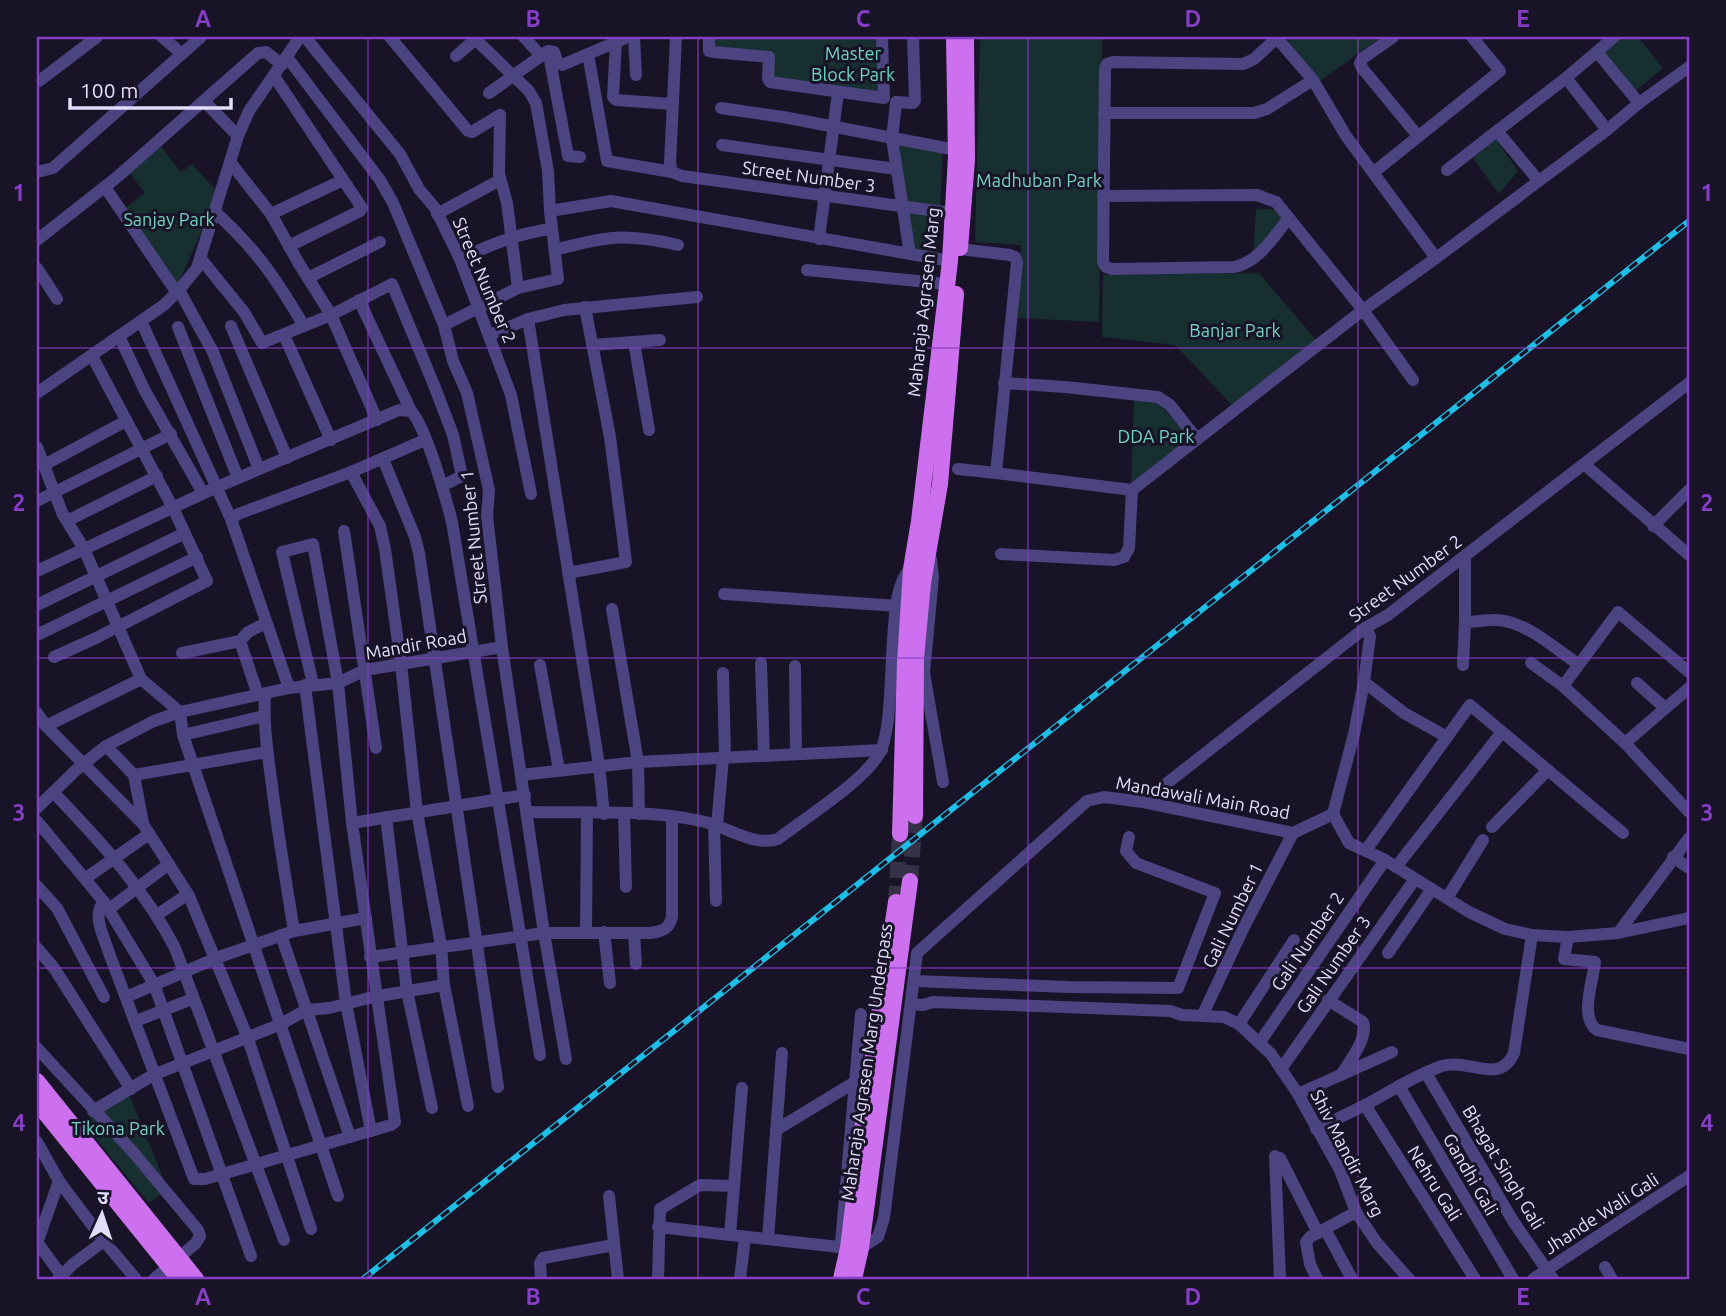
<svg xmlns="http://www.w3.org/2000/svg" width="1726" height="1316" viewBox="0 0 1726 1316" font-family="Ubuntu,'Noto Sans Devanagari',sans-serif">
<rect width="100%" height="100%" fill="#181327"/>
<g fill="#172f30">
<path d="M 714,37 L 878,37 L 882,96 L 772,79 L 774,53 L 714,49 Z"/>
<path d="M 980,37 L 1102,37 L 1099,322 L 1018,318 L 1021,245 L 975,242 Z"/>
<path d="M 1286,37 L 1381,37 L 1317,83 Z"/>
<path d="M 1614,37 L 1638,37 L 1663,68 L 1633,93 L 1598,51 Z"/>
<path d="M 1496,139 L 1518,171 L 1499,194 L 1473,158 Z"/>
<path d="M 895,141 L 943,150 L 940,210 L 904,204 Z"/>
<path d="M 159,144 L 181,172 L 192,164 L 219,193 L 176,288 L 122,210 L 145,193 L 129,172 Z"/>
<path d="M 1256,209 L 1285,210 L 1283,219 L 1253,260 Z"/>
<path d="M 907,210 L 938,213 L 937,255 L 912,251 Z"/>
<path d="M 1259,273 L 1317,341 L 1232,405 L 1175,345 L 1102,337 L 1103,275 Z"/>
<path d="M 1134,399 L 1156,400 L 1191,439 L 1131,486 Z"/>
<path d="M 129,1094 L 168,1190 L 149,1203 L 81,1121 Z"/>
</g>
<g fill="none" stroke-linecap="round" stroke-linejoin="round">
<g stroke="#363147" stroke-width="16" stroke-dasharray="16 8" stroke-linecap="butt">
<path d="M 910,881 L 915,816"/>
<path d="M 896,902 L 900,834"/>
</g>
<g stroke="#4c4381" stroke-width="12">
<path d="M 162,37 L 182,54"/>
<path d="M 305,37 L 400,154 L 419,189 L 435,208 L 460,259 L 511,395 L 531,494"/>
<path d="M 390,37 L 468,131 L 472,132 L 500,115"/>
<path d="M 524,37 L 541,56"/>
<path d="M 634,37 L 636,75"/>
<path d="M 676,37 L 670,163 L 672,172 L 682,176 L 951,213"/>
<path d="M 709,37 L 709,51 L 713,52 L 769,57 L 768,79 L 770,82 L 884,98 L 882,37"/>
<path d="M 1276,37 L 1313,80 L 1346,136 L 1436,258 L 1607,130 L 1639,103 L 1689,67"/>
<path d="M 1278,37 L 1254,59 L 1243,64 L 1113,62 L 1107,64 L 1105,69 L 1103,262 L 1106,267 L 1112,269 L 1235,267 C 1260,261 1273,237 1289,218"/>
<path d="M 1393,37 L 1363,58 L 1360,63 L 1362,68 L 1418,136"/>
<path d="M 616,42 L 613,97 L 616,100 L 672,104"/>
<path d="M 1597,52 L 1639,103"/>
<path d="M 588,54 L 607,161 L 672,172"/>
<path d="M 549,55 L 568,156 L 580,157"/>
<path d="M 456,56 L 478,37"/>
<path d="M 287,57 L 380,180 L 393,203 L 444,325 L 453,361 L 467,393 L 489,490 L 487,516 L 502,647 L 544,933 L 566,1059"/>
<path d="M 274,76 L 362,208 L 360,211 L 289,246"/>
<path d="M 39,81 L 97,37"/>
<path d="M 489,93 L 548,51 L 554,52 L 558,63 L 562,65 L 628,37"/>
<path d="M 205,102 L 238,136"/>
<path d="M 721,108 L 783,117 L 956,150"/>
<path d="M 1104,113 L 1254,113 L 1267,109 L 1313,80"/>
<path d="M 500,115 L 499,174 L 507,203 L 518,288"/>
<path d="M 1607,130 L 1566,78 L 1614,37"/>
<path d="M 722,145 L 896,169"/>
<path d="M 230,162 L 271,214 L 298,262 L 331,315 L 377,420"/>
<path d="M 1447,170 L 1497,131"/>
<path d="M 37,172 L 53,168 L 201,37"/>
<path d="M 1374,172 L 1500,71 L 1472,37"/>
<path d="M 1538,180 L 1497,131 L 1566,78"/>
<path d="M 105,187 L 177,293"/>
<path d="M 1103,196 L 1257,195 L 1276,202 L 1363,310 L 1413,380"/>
<path d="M 214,211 C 256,249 275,277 304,326"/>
<path d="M 550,211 L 611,201 L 950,261"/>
<path d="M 271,214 L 343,180"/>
<path d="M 437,214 L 500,180"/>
<path d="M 819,239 L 838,92"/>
<path d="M 37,240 L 116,178 L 258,53 L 266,52 L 282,65"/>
<path d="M 960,249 L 1010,255 L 1015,257 L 1017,262 L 996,473 L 1132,490 L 1129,548 L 1124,557 L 1114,560 L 1001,554"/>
<path d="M 555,250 C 606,236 625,233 678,245"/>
<path d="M 910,254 L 892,139 L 896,102 L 913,103 L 915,101 L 913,37"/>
<path d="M 201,259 L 244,312 L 262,343 L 331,315 L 392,284 L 434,385 L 453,435 L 462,476 L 442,486"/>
<path d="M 460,259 C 490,245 518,233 552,229"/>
<path d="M 37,268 L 57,299"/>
<path d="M 807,270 L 947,284"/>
<path d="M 308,278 L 380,242"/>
<path d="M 179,290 L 213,352 L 259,469"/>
<path d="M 359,300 L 411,411"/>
<path d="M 528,319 L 599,765 L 604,814"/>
<path d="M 141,321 L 231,519 L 289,688"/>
<path d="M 444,325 L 518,288 L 558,279 L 550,211 L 548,171 L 536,103 L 529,91 L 473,37"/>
<path d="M 231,326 L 287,458"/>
<path d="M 178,327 L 238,478"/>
<path d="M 284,335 L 331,440"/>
<path d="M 490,335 L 528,319 L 564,310 L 697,297"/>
<path d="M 119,336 L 145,391 L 203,493"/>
<path d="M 634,342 L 649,430"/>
<path d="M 592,345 L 660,340"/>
<path d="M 1004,383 L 1065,387 L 1158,397 L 1170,405 L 1197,439"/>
<path d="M 37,393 L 164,305 L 179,290 L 197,268 L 238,136 L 249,111 L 300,37"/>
<path d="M 37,447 L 63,515 L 69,520 L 157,476"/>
<path d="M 383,459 L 415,537 L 419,553 L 498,1087"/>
<path d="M 1584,464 L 1689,555"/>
<path d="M 44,465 L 126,421"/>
<path d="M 958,469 L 996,473"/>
<path d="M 351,472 L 380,526 L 385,549 L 401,664 L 417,812 L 441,946 L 444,985 L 468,1106"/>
<path d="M 1132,490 L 1363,310 L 1436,258"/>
<path d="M 37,501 L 171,434"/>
<path d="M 65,518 L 84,549 L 141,679 L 180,712 L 183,735 L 338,1196"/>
<path d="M 231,519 L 238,514 L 351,472 L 425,440"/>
<path d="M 1653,526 L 1689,490"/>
<path d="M 344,531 L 376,748"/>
<path d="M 931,559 L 933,577 L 924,673 L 943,782"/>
<path d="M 37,571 L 217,487 L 399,410 L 411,411 C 426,427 446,498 452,522 L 540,1055"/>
<path d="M 568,573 L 626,562 L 610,437 L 585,307"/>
<path d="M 724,594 L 898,606"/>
<path d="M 37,605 L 185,533"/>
<path d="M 1465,622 L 1465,556"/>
<path d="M 39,634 L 197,557"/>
<path d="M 240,641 L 258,695"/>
<path d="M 182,653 L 240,641 L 248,632 L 266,623"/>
<path d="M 54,657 L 96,638 L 207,581 L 173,508 L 92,356"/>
<path d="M 761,663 L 764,756"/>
<path d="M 1531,663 L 1563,686 L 1618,612 L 1689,672"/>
<path d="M 540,665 L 559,770"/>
<path d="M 1463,665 L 1465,622 C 1474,622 1484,620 1493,620 C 1524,619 1554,648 1578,664"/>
<path d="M 795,666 L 796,754"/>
<path d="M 723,673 L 725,758"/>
<path d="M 1364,682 L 1404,713 L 1447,737"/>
<path d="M 1637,683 L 1665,708"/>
<path d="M 305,685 L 346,1003 L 371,1131"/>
<path d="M 1563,686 L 1625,743 L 1689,812"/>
<path d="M 265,694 C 263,725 268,755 272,786 C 278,834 286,882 294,931"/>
<path d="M 37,713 L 46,726 L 143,824 L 189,896 L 247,1036 L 311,1229"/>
<path d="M 46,726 L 141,679"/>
<path d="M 183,735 L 264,716"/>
<path d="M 1625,743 L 1689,688"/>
<path d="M 106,746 L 134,775 L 267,752"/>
<path d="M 134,775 L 143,823"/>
<path d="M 521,775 L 638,762 L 612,609"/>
<path d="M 53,792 C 100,841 144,888 175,948 L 284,1240"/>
<path d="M 1143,802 L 1365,628 L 1388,615 L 1689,383"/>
<path d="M 37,808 L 76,770 L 106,746 L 154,721 L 180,712 L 289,688 L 338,683 L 365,670 L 502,647"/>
<path d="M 528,812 C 585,813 645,809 701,821 C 727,826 752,847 778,839 C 805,818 866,780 880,752 C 899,716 883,587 911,569"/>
<path d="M 624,814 L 626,887"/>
<path d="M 639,814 L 638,762 L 882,750"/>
<path d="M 1333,814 L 1354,734 L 1364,682 L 1370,636 L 1365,628"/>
<path d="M 386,817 L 407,991 L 432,1108"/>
<path d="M 37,821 L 104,902 L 154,984 L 251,1256"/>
<path d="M 352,823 L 525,795"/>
<path d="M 714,825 L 716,901"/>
<path d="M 717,826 L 723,758"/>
<path d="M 1492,827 L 1548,770"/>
<path d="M 1366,850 L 1470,705 L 1623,833"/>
<path d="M 1673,857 L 1689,868"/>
<path d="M 1396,867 L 1502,732"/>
<path d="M 86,878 L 149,834"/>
<path d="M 37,886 L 57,908 L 104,997"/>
<path d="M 1447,898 L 1483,840"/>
<path d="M 104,902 C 91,915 105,938 109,953 L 194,1179 L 205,1179 L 391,1125 L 395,1122 L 352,823 L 338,683 L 313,544 L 282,552 L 313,684"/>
<path d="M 109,909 L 169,864"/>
<path d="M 157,915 L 188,894"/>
<path d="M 586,932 L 587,813"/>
<path d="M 604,932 L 610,983"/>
<path d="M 634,933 L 636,964"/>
<path d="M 1618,933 L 1689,838"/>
<path d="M 281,935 L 350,1137"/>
<path d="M 1568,937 L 1564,959 L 1595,962 C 1593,981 1579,1018 1597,1030 L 1689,1049"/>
<path d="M 37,948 L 54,968 L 131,1089"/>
<path d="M 1388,953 L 1432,889"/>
<path d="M 370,957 L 544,933 L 651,933 C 663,931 669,929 672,917 L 672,816"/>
<path d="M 915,981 L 1068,987 L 1178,988 L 1215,893 L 1136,863 L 1126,851 L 1129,837"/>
<path d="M 126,997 L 219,957 L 294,931 L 366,918"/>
<path d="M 1328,1000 L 1363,1022 C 1369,1037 1349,1062 1341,1075"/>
<path d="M 911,1004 L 923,1005 L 933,1002 L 1170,1011 L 1182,1015 L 1224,1017 L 1239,1024 L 1271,1054 L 1298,1094 L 1340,1170 L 1356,1212 L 1377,1243 L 1409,1279"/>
<path d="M 1203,1014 L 1244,927 L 1293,833"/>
<path d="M 136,1021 L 192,999"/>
<path d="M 1239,1024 L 1294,940"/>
<path d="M 1260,1042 L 1385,860"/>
<path d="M 37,1048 L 133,1152 L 198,1230 L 200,1236 L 196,1243 L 154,1279"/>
<path d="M 1281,1069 L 1415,879"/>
<path d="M 1426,1073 L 1513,1221 L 1553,1279"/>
<path d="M 1399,1086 L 1513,1279"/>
<path d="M 1298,1094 L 1392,1052"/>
<path d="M 1365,1105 L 1475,1279"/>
<path d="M 93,1111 L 153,1075 L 281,1024 L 306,1010 L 329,1008 L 373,997 L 444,985"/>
<path d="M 1316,1129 C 1333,1121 1349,1113 1365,1105 C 1390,1092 1415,1075 1442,1066 C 1471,1058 1499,1086 1514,1053 L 1532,935"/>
<path d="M 776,1130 L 855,1082"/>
<path d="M 37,1142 L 59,1181 L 104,1241 L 136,1279"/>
<path d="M 1275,1156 L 1280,1279"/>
<path d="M 1280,1158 L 1318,1233"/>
<path d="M 609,1196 L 618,1279"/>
<path d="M 658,1227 L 848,1248 L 861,1248 L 878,1237 L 884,1218 L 917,953 L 1087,801 L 1104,797 L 1143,802 L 1293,833 L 1333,814 L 1349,843 L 1385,860 L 1469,912 L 1505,929 L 1532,935 L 1568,937 L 1618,933 L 1689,918"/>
<path d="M 1325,1229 L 1352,1279"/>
<path d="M 730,1235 L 742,1088"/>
<path d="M 768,1239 L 782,1053"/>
<path d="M 37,1242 L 64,1279"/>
<path d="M 37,1243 L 59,1181"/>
<path d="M 841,1243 L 861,1014"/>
<path d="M 1605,1267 L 1612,1279"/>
<path d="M 58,1279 L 73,1264 L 104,1241"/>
<path d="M 541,1279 L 540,1263 L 543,1258 L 614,1245"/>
<path d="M 658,1279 L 660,1209 L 700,1185 L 734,1186"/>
<path d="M 740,1279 L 745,1237"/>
<path d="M 1317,1279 L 1310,1264 L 1306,1242 L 1310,1237 L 1356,1212"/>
<path d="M 1533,1279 L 1689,1176"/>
</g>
<g stroke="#cc70ef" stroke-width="16">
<path d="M 960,248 L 967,160 L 966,37"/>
<path d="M 915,816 L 916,658 L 923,583 L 940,484 L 956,294"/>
<path d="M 900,834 L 905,662 L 911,569 L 919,521 L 950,261 L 956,157 L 954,37"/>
<path d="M 841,1279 L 848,1248 L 865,1108 L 896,902"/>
<path d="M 854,1279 L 861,1248 L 910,881"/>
</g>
<defs>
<path id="rail" d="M 363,1279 L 1689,221"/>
</defs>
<use href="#rail" stroke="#1ebee6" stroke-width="6"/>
<use href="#rail" stroke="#181327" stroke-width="3.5" stroke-dasharray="10" stroke-linecap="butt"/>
<g stroke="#cc70ef" stroke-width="16">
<path d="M 37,1081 L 196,1279"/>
<path d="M 37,1103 L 179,1279"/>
</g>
</g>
<path fill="none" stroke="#853ec5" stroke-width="2" stroke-opacity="0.55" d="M 368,37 L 368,1279M 698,37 L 698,1279M 1028,37 L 1028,1279M 1358,37 L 1358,1279M 37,348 L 1689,348M 37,658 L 1689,658M 37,968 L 1689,968"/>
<g text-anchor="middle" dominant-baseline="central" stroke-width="6" stroke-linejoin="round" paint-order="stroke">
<g font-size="18" fill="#70d4c5" stroke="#181327">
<text x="853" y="53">Master<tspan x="853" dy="21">Block Park</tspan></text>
<text x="1039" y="180">Madhuban Park</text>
<text x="169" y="219">Sanjay Park</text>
<text x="1235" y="330">Banjar Park</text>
<text x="1156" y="436">DDA Park</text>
<text x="118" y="1128">Tikona Park</text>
</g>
<g font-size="18" fill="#e3ddfb" stroke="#181327">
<text transform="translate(809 176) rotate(8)">Street Number 3</text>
<text transform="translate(485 280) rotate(67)">Street Number 2</text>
<text transform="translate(923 302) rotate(-84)">Maharaja Agrasen Marg</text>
<text transform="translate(473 537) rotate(-96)">Street Number 1</text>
<text transform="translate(1405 578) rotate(-36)">Street Number 2</text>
<text transform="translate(416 644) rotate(-10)">Mandir Road</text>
<text transform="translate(1203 797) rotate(10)">Mandawali Main Road</text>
<text transform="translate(1232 915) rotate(-64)">Gali Number 1</text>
<text transform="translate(1307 941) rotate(-56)">Gali Number 2</text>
<text transform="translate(1333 964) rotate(-55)">Gali Number 3</text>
<text transform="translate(866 1062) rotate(-82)">Maharaja Agrasen Marg Underpass</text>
<text transform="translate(1348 1153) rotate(63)">Shiv Mandir Marg</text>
<text transform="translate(1504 1167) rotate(59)">Bhagat Singh Gali</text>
<text transform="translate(1471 1174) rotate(60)">Gandhi Gali</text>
<text transform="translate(1435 1183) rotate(58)">Nehru Gali</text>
<text transform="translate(1601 1213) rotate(-33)">Jhande Wali Gali</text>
</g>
</g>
<rect width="1726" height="1316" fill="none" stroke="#181327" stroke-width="77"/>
<g transform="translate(102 1214) rotate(3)" stroke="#181327" stroke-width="5" paint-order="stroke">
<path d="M0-5L12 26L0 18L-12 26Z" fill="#e3ddfb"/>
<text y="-10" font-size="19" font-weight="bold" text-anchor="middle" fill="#e3ddfb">उ</text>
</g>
<path d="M70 98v10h161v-10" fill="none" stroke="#e3ddfb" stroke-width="3.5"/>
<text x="80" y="98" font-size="21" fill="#e3ddfb" stroke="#181327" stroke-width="5" paint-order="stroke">100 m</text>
<rect x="38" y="38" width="1650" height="1240" fill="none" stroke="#853ec5" stroke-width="2.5"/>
<g font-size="23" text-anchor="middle" font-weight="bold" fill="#853ec5">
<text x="203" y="27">A</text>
<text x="533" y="27">B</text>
<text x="863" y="27">C</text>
<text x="1193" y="27">D</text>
<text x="1523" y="27">E</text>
<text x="19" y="201">1</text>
<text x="1707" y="201">1</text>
<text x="19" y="511">2</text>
<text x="1707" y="511">2</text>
<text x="19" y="821">3</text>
<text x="1707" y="821">3</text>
<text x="19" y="1131">4</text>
<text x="1707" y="1131">4</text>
<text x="203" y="1305">A</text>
<text x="533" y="1305">B</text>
<text x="863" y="1305">C</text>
<text x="1193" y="1305">D</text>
<text x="1523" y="1305">E</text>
</g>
</svg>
